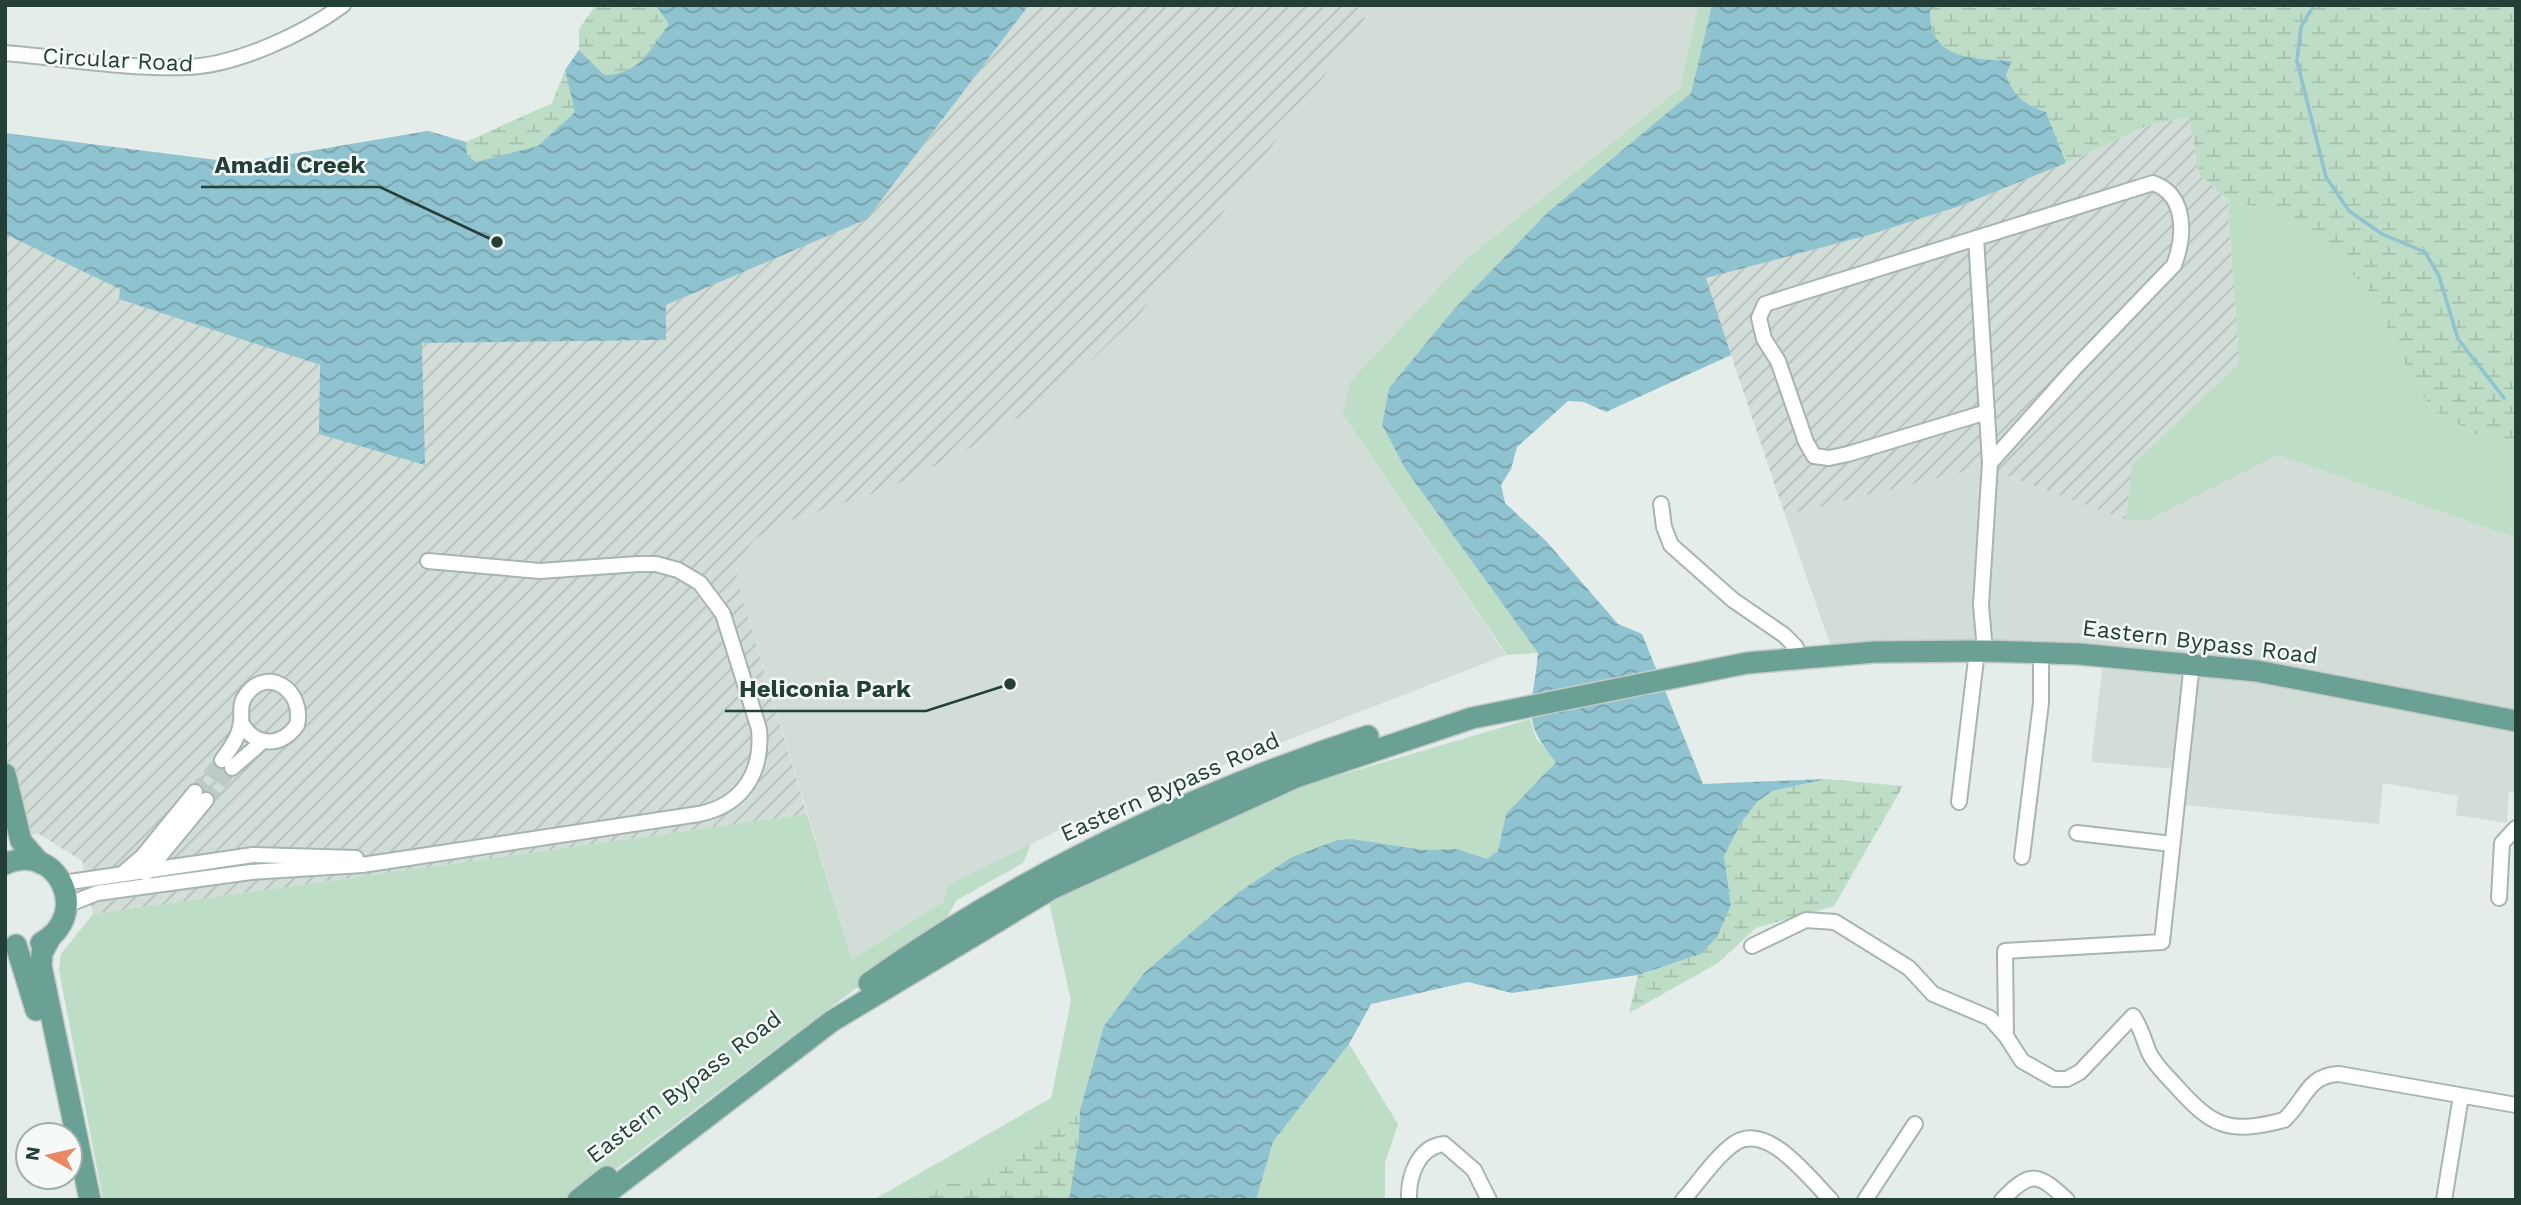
<svg xmlns="http://www.w3.org/2000/svg" width="2521" height="1205" viewBox="0 0 2521 1205" font-family="'Work Sans',sans-serif">
<defs>
<pattern id="industrial-furrows" width="10" height="10" patternUnits="userSpaceOnUse" patternTransform="scale(1.75)"><rect width="10" height="10" fill="#d2ddd8"/><path d="M-1 1l2-2M0 10L10 0M9 11l2-2" fill="none" stroke="#b4bfba"/></pattern>
<pattern id="wetland-marsh" width="20" height="14" patternUnits="userSpaceOnUse" patternTransform="scale(1.75)"><rect width="20" height="14" fill="#beddc7"/><path d="M1 5h8M5 5V1M11 12h8M15 12V8" fill="none" stroke="#a3bfac"/></pattern>
<pattern id="water-waves" width="16" height="10" patternUnits="userSpaceOnUse" patternTransform="scale(1.75)"><rect width="16" height="10" fill="#8fc3cf"/><path d="M0 5q4-4 8 0t8 0" fill="none" stroke="#75a0a9"/></pattern>
</defs>
<rect width="100%" height="100%" fill="#e4ede9"/>
<g fill="#d2ddd8">
<path d="M 1368,5 L 1698,5 L 1680,88 L 1466,259 L 1343,415 L 1506,655 L 1071,824 L 949,885 L 943,902 L 852,959 L 737,581 L 738,561 L 756,538 L 792,520 L 889,488 L 967,450 L 1032,409 L 1092,360 L 1138,316 L 1215,223 L 1363,24 Z"/>
<path d="M 2278,455 L 2516,538 L 2516,792 L 2509,792 L 2507,823 L 2456,815 L 2458,796 L 2383,783 L 2379,824 L 2185,805 L 2188,770 L 2091,762 L 2103,664 L 1836,661 L 1785,515 L 1984,467 L 2126,520 L 2149,520 Z"/>
</g>
<g fill="url(#industrial-furrows)">
<path d="M 1029,5 L 1368,5 L 1363,24 L 1215,223 L 1138,316 L 1092,360 L 1032,409 L 967,450 L 889,488 L 792,520 L 756,538 L 738,561 L 737,581 L 807,814 L 93,914 L 82,861 L 39,834 L 5,837 L 5,234 L 121,289 L 120,299 L 320,365 L 424,465 L 422,343 L 665,340 L 666,305 L 867,218 Z"/>
<path d="M 2189,118 L 2199,174 L 2228,200 L 2239,363 L 2132,465 L 2126,520 L 1984,467 L 1785,515 L 1705,278 L 1869,235 L 1960,206 L 2066,163 L 2151,124 Z"/>
</g>
<g fill="#beddc7">
<path d="M 1698,5 L 1712,5 L 1691,93 L 1548,212 L 1455,308 L 1389,388 L 1382,425 L 1406,470 L 1538,653 L 1507,655 L 1343,415 L 1350,382 L 1466,259 L 1680,88 Z"/>
<path d="M 2228,200 L 2289,215 L 2334,254 L 2373,296 L 2399,354 L 2432,410 L 2481,437 L 2516,443 L 2516,538 L 2278,455 L 2149,520 L 2126,520 L 2132,465 L 2239,363 Z"/>
<path d="M 1530,719 L 1536,738 L 1556,762 L 1506,814 L 1498,851 L 1487,860 L 1457,849 L 1423,850 L 1352,839 L 1239,892 L 1145,972 L 1104,1026 L 1080,1110 L 995,1174 L 973,1184 L 946,1183 L 901,1200 L 873,1200 L 1051,1098 L 1071,1001 L 1049,902 L 1212,822 L 1293,789 Z"/>
<path d="M 807,814 L 852,959 L 943,902 L 948,885 L 1031,844 L 1023,863 L 957,900 L 944,922 L 575,1200 L 103,1200 L 59,970 L 61,954 L 93,914 Z"/>
<path d="M 1349,1044 L 1398,1124 L 1385,1163 L 1385,1200 L 1256,1200 L 1273,1142 Z"/>
</g>
<g fill="url(#wetland-marsh)">
<path d="M 596,5 L 729,5 L 607,132 L 433,190 L 132,150 L 240,163 L 428,131 L 466,142 L 552,103 L 565,70 L 579,50 L 579,29 Z"/>
<path d="M 1938,5 L 2516,5 L 2516,443 L 2481,437 L 2432,410 L 2399,354 L 2373,296 L 2334,254 L 2289,215 L 2228,200 L 2199,174 L 2189,118 L 2151,124 L 2066,163 L 2046,112 C 2024,104 2014,97 2006,75 L 2012,61 C 1974,58 1929,61 1930,10 Z"/>
<path d="M 1538,653 L 1580,780 L 1103,1200 L 901,1200 L 946,1183 L 973,1184 L 995,1174 L 1080,1110 L 1104,1026 L 1145,972 L 1239,892 L 1292,857 L 1338,840 L 1352,839 L 1423,850 L 1457,849 L 1487,860 L 1498,851 L 1506,814 L 1556,762 C 1518,717 1534,706 1538,653 Z"/>
<path d="M 1826,779 L 1903,786 L 1834,906 L 1756,928 L 1718,963 L 1629,1013 L 1638,975 L 1701,954 L 1731,905 L 1724,856 L 1741,823 L 1757,802 L 1772,791 Z"/>
</g>
<g fill="url(#water-waves)">
<path d="M 656,5 L 1029,5 L 867,219 L 666,305 L 666,340 L 422,343 L 425,465 L 319,434 L 320,365 L 119,299 L 120,289 L 5,234 L 5,133 L 240,163 L 428,131 L 466,142 L 467,155 L 476,162 L 538,146 L 575,112 L 565,70 L 579,50 L 604,75 C 639,75 650,50 669,24 Z"/>
<path d="M 1712,5 L 1938,5 L 1930,10 C 1929,61 1974,58 2012,61 L 2006,75 C 2014,97 2024,104 2046,112 L 2066,163 L 1960,206 L 1869,235 L 1706,278 L 1731,355 L 1606,412 L 1584,402 L 1568,401 L 1517,447 L 1511,469 L 1501,485 L 1505,503 L 1546,541 L 1618,624 L 1642,634 L 1703,784 L 1826,779 L 1772,791 L 1757,802 L 1741,823 L 1724,856 L 1731,905 L 1717,937 L 1701,954 L 1638,975 L 1512,993 L 1468,982 L 1371,1004 L 1349,1044 L 1273,1142 L 1256,1200 L 1069,1200 L 1079,1138 L 1080,1110 L 1104,1026 L 1145,972 L 1239,892 L 1292,857 L 1338,840 L 1352,839 L 1423,850 L 1457,849 L 1487,859 L 1498,851 L 1506,814 L 1556,762 C 1518,717 1534,706 1538,653 L 1406,470 L 1382,425 L 1389,388 L 1455,308 L 1548,212 L 1691,93 Z"/>
</g>
<g fill="none" stroke-linecap="round" stroke-linejoin="round">
<path stroke="#8fc3cf" stroke-width="3.5" d="M 2314,5 L 2301,27 L 2297,61 L 2326,177 L 2349,211 L 2382,234 L 2425,252 L 2439,276 L 2458,339 L 2504,398"/>
<g stroke="#becac6" stroke-width="14" stroke-dasharray="14 7" stroke-linecap="butt">
<path d="M 195,792 L 222,760"/>
<path d="M 206,800 L 232,768"/>
</g>
<defs>
<g id="street">
<path d="M 5,53 C 64,58 126,69 186,67 C 235,66 304,34 343,5"/>
<path d="M 1976,238 L 1990,463 L 1981,605 L 1985,651"/>
<path d="M 1987,412 L 1848,454 L 1829,458 L 1814,456 L 1806,442 L 1778,361 L 1764,339 L 1759,318 L 1765,304 L 2153,183 C 2187,195 2185,236 2174,265 L 2073,370 L 1990,463"/>
<path d="M 1661,504 L 1664,527 L 1671,545 L 1733,600 L 1784,635 L 1796,647"/>
<path d="M 222,760 C 230,749 240,736 241,721 C 242,712 239,704 246,695 C 268,665 305,691 297,725 C 281,748 254,747 241,722"/>
<path d="M 232,768 L 262,742"/>
<path d="M 1959,802 L 1977,651"/>
<path d="M 2077,833 L 2172,844"/>
<path d="M 2022,857 L 2041,703 L 2041,652"/>
<path d="M 146,873 L 206,800"/>
<path d="M 122,874 L 143,856 L 195,792"/>
<path d="M 63,883 L 253,855 L 356,858"/>
<path d="M 2499,898 L 2502,843 L 2516,828"/>
<path d="M 67,905 L 97,893 L 251,872 L 362,865 L 699,814 C 743,805 763,772 759,729 L 723,614 L 700,583 L 678,570 L 656,564 L 638,564 L 540,571 L 428,561"/>
<path d="M 1752,946 L 1806,920 L 1835,922 L 1909,968 L 1933,994 L 1990,1018 L 2006,1036 L 2022,1061 L 2054,1079 L 2067,1079 L 2080,1072 L 2133,1016 C 2141,1028 2143,1037 2148,1050 C 2153,1063 2166,1075 2175,1085 C 2212,1126 2227,1135 2284,1120 C 2305,1101 2307,1075 2339,1074 L 2516,1105"/>
<path d="M 2006,1036 L 2005,951 L 2162,942 L 2192,663"/>
<path d="M 1409,1200 C 1408,1176 1418,1147 1444,1144 L 1474,1170 L 1489,1200"/>
<path d="M 1683,1200 C 1699,1182 1716,1156 1735,1143 C 1768,1122 1809,1178 1831,1200"/>
<path d="M 1865,1200 L 1915,1124"/>
<path d="M 2002,1200 C 2031,1170 2038,1173 2067,1200"/>
<path d="M 2444,1200 L 2461,1096"/>
</g>
<g id="primary">
<path d="M 5,774 L 21,841 L 40,863"/>
<path d="M 5,864 C 57,840 93,915 41,943"/>
<path d="M 51,936 L 42,953 L 41,966 L 90,1200"/>
<path d="M 16,945 L 36,1010"/>
<path d="M 869,983 C 1021,875 1191,794 1368,736"/>
<path d="M 578,1200 L 607,1177"/>
<path d="M 598,1200 L 832,1021 L 1051,889 L 1296,777 L 1472,718 L 1747,663 L 1875,652 L 1985,651 L 2079,654 L 2257,671 L 2516,721"/>
</g>
</defs>
<use href="#street" stroke="#a7b5b0" stroke-width="18"/>
<use href="#primary" stroke="#c2c9c7" stroke-width="24"/>
<use href="#street" stroke="#fff" stroke-width="14"/>
<use href="#primary" stroke="#6ba094" stroke-width="21"/>
</g>
<g text-anchor="middle" dominant-baseline="central" stroke-width="5" stroke-linejoin="round" paint-order="stroke">
<g font-size="23" fill="#243e38" stroke="#f5f9f7">
<text transform="translate(118 60) rotate(3)">Circular Road</text>
<text transform="translate(2200 642) rotate(7)">Eastern Bypass Road</text>
<text transform="translate(1170 787) rotate(-24)">Eastern Bypass Road</text>
<text transform="translate(684 1087) rotate(-37)">Eastern Bypass Road</text>
</g>
</g>
<path fill="none" stroke="#243e38" stroke-width="2.5" d="M497 242L380 187H201M1010 684L926 711H725"/>
<g fill="#243e38" stroke="#f5f9f7" stroke-width="2.5">
<circle cx="497" cy="242" r="7"/>
<circle cx="1010" cy="684" r="7"/>
</g>
<g font-size="24" text-anchor="middle" font-weight="bold" fill="#243e38" stroke="#f5f9f7" stroke-width="5" stroke-linejoin="round" paint-order="stroke">
<text x="290" y="173">Amadi Creek</text>
<text x="825" y="697">Heliconia Park</text>
</g>
<rect width="2521" height="1205" fill="none" stroke="#243e38" stroke-width="14"/>
<g transform="translate(49 1156) rotate(278)"><circle r="33" fill="#f5f9f7" stroke="#a1aeab" stroke-width="2"/>
<path d="M0-5L12 26L0 18L-12 26Z" fill="#eb8864"/>
<text y="-10" font-size="19" font-weight="bold" text-anchor="middle" fill="#243e38">N</text>
</g>
</svg>
